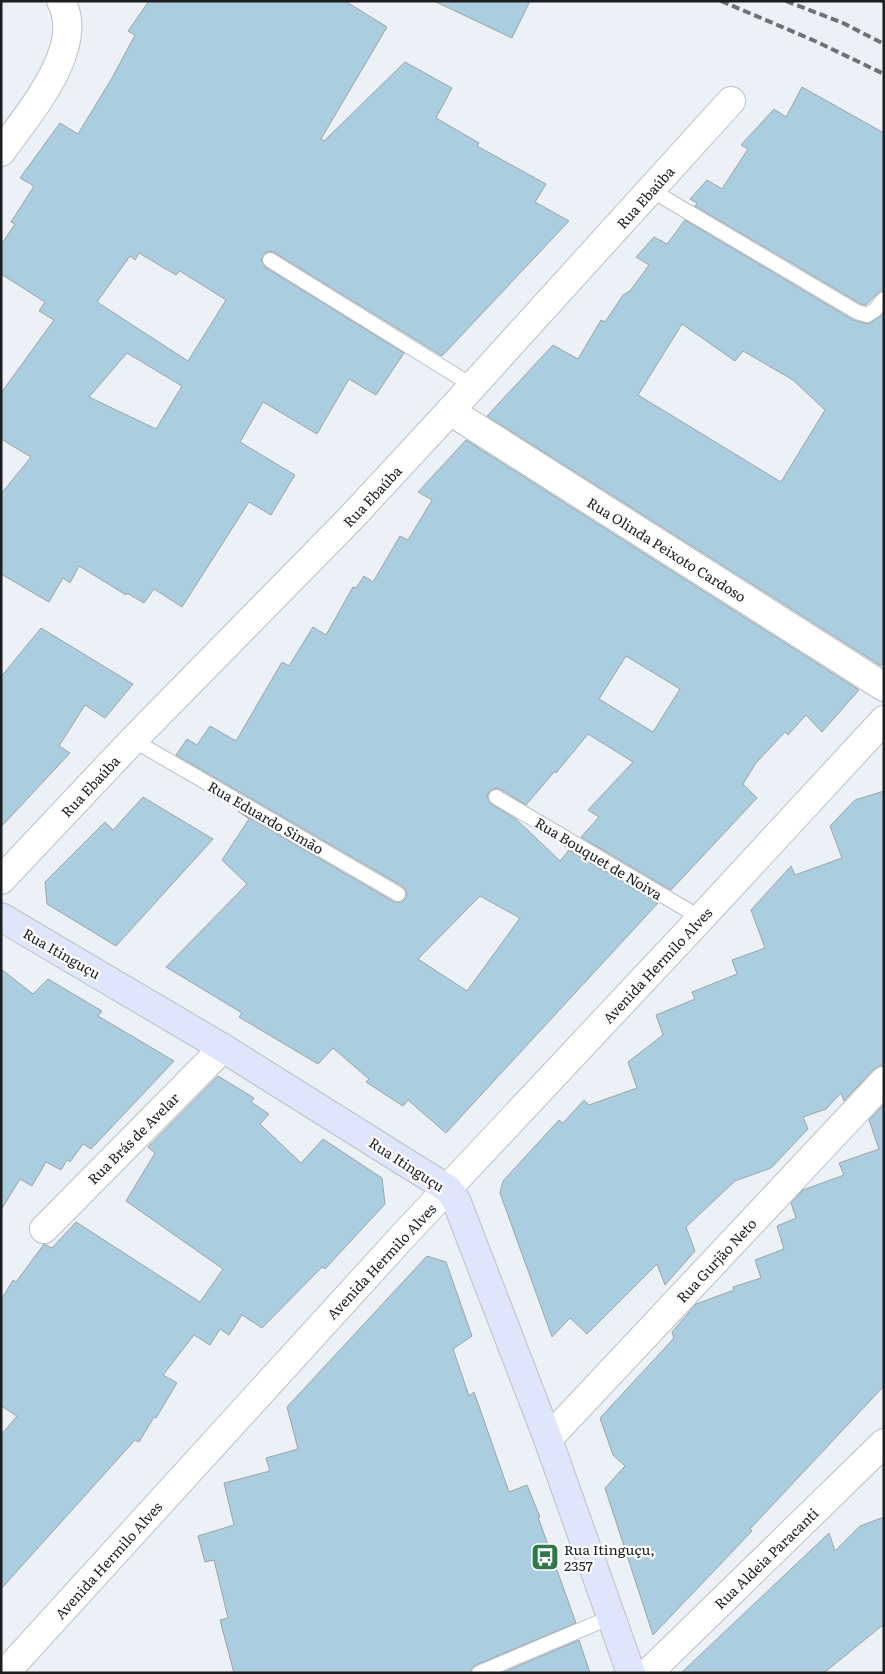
<svg xmlns="http://www.w3.org/2000/svg" width="885" height="1674" viewBox="0 0 885 1674" font-family="Literata,serif">
<rect width="100%" height="100%" fill="#ecf1f7"/>
<g fill="#aacddf" stroke="#9da4a7" fill-rule="evenodd">
<path d="M 149,1 L 345,1 L 387,27 L 321,139 L 324,141 L 405,62 L 452,88 L 436,118 L 479,143 L 477,146 L 546,184 L 535,202 L 569,221 L 442,356 L 275,253 L 270,251 L 265,253 L 261,260 L 265,267 L 404,353 L 376,395 L 349,379 L 317,434 L 263,402 L 240,442 L 295,475 L 271,515 L 249,502 L 182,607 L 154,589 L 144,603 L 127,593 L 126,595 L 79,566 L 70,583 L 63,578 L 49,602 L 1,574 L 1,494 L 31,457 L 1,439 L 1,393 L 54,320 L 39,311 L 45,302 L 1,274 L 1,245 L 15,224 L 11,222 L 34,186 L 20,178 L 60,123 L 78,134 L 112,78 L 135,35 L 128,31 ZM 139,253 L 176,275 L 180,271 L 226,300 L 188,361 L 97,302 L 130,256 L 135,260 ZM 127,353 L 182,386 L 156,429 L 89,397 Z"/>
<path d="M 434,1 L 530,1 L 512,38 Z"/>
<path d="M 802,87 L 884,133 L 884,290 L 878,293 L 866,305 L 861,304 L 695,206 L 697,203 L 690,199 L 707,180 L 722,189 L 748,149 L 741,145 L 774,109 L 786,117 Z"/>
<path d="M 685,220 L 853,320 L 869,324 L 884,313 L 884,663 L 881,666 L 487,416 L 553,345 L 578,359 L 601,320 L 605,322 L 623,295 L 630,291 L 649,265 L 636,257 L 654,237 L 667,244 ZM 682,324 L 735,361 L 743,351 L 793,380 L 825,410 L 781,482 L 638,395 Z"/>
<path d="M 466,440 L 859,690 L 822,732 L 806,715 L 788,735 L 785,732 L 756,763 L 743,784 L 757,798 L 671,890 L 581,837 L 599,817 L 588,810 L 633,762 L 588,734 L 556,773 L 555,771 L 526,805 L 500,789 L 496,788 L 489,792 L 487,797 L 491,804 L 516,819 L 560,861 L 569,850 L 658,903 L 446,1133 L 408,1100 L 403,1106 L 366,1082 L 369,1079 L 333,1048 L 318,1064 L 239,1017 L 242,1013 L 166,967 L 247,884 L 222,860 L 249,819 L 238,811 L 394,902 L 402,902 L 406,898 L 406,890 L 402,886 L 176,755 L 187,739 L 197,745 L 210,726 L 236,741 L 282,662 L 289,666 L 313,627 L 326,635 L 353,587 L 356,588 L 364,576 L 373,582 L 400,536 L 408,540 L 432,500 L 418,492 ZM 626,656 L 680,689 L 653,732 L 599,699 ZM 480,896 L 520,918 L 467,991 L 418,959 Z"/>
<path d="M 41,628 L 133,684 L 105,718 L 85,705 L 59,746 L 70,753 L 1,827 L 1,677 Z"/>
<path d="M 884,791 L 884,1066 L 879,1066 L 873,1070 L 844,1101 L 841,1093 L 826,1109 L 803,1117 L 808,1129 L 771,1168 L 735,1181 L 686,1227 L 695,1251 L 665,1285 L 657,1264 L 587,1334 L 570,1318 L 552,1337 L 500,1193 L 503,1181 L 559,1120 L 563,1123 L 584,1100 L 589,1105 L 637,1088 L 628,1062 L 663,1035 L 656,1015 L 695,999 L 692,992 L 737,974 L 732,960 L 765,948 L 751,910 L 791,866 L 795,875 L 842,858 L 830,826 L 855,800 Z"/>
<path d="M 143,797 L 213,839 L 116,946 L 47,904 L 45,882 L 105,822 L 113,830 Z"/>
<path d="M 1,969 L 33,994 L 48,979 L 102,1011 L 98,1016 L 174,1061 L 91,1149 L 83,1144 L 70,1162 L 67,1160 L 61,1170 L 46,1162 L 32,1186 L 20,1179 L 1,1210 Z"/>
<path d="M 218,1076 L 254,1098 L 251,1102 L 269,1114 L 260,1124 L 301,1163 L 323,1139 L 382,1178 L 385,1204 L 325,1269 L 322,1267 L 262,1328 L 242,1315 L 229,1335 L 220,1329 L 210,1345 L 194,1335 L 163,1375 L 177,1383 L 156,1418 L 154,1417 L 139,1442 L 135,1440 L 1,1589 L 1,1435 L 17,1416 L 1,1406 L 1,1300 L 13,1280 L 16,1282 L 44,1244 L 52,1248 L 76,1222 L 200,1302 L 223,1269 L 126,1201 L 155,1153 L 148,1147 Z"/>
<path d="M 884,1104 L 884,1386 L 750,1529 L 752,1531 L 653,1635 L 605,1488 L 625,1466 L 613,1455 L 600,1418 L 674,1338 L 672,1332 L 696,1304 L 734,1290 L 733,1287 L 761,1278 L 755,1260 L 784,1249 L 777,1226 L 796,1218 L 791,1203 L 803,1190 L 844,1175 L 839,1163 L 879,1149 L 869,1120 Z"/>
<path d="M 427,1256 L 446,1262 L 472,1336 L 453,1349 L 469,1396 L 474,1392 L 509,1492 L 527,1485 L 540,1517 L 538,1517 L 576,1623 L 476,1665 L 472,1668 L 470,1673 L 234,1673 L 220,1620 L 228,1618 L 214,1560 L 205,1562 L 198,1536 L 234,1525 L 224,1483 L 270,1471 L 266,1458 L 298,1449 L 287,1407 Z"/>
<path d="M 884,1517 L 884,1624 L 824,1673 L 681,1673 L 829,1533 L 835,1551 L 860,1526 Z"/>
<path d="M 579,1640 L 590,1673 L 502,1673 Z"/>
</g>
<g fill="none" stroke-linecap="round" stroke-linejoin="round">
<defs>
<g id="lane">
<path d="M 651,190 L 857,312 L 867,315 L 875,310 L 884,299"/>
<path d="M 270,260 L 473,386"/>
<path d="M 133,740 L 398,894"/>
<path d="M 496,797 L 701,918"/>
<path d="M 479,1673 L 611,1617"/>
</g>
<g id="street">
<path d="M 1,152 C 27,115 87,48 61,1"/>
<path d="M 450,411 L 884,687"/>
<path d="M 1,880 L 133,740 L 350,519 L 450,411 L 731,101"/>
<path d="M 44,1229 L 223,1048"/>
<path d="M 548,1439 L 884,1081"/>
<path d="M 5,1673 L 403,1236 L 701,918 L 884,720"/>
<path d="M 648,1673 L 884,1443"/>
</g>
<path id="secondary" d="M 1,917 L 223,1048 L 448,1189 L 456,1200 L 548,1439 L 631,1673"/>
</defs>
<use href="#lane" stroke="#bac0c5" stroke-width="16"/>
<use href="#street" stroke="#bac0c5" stroke-width="30"/>
<use href="#secondary" stroke="#bac0c5" stroke-width="30"/>
<use href="#lane" stroke="#fff" stroke-width="14"/>
<use href="#street" stroke="#fff" stroke-width="28"/>
<use href="#secondary" stroke="#dfe6fc" stroke-width="28"/>
<g stroke="#6e7175" stroke-width="4" stroke-dasharray="8 4" stroke-linecap="butt">
<path d="M 721,1 L 815,41 L 884,74"/>
<path d="M 786,1 L 843,23 L 884,44"/>
<path d="M 883,1 L 884,2"/>
</g>
</g>
<defs>
<symbol id="bus-square" viewBox="-11 -11 22 22"><rect x="-9" y="-9" width="18" height="18" rx="4" fill="#2e7947" stroke="#fff"/><path d="M-5-6H5V4H4V6H2V4H-2V6H-4V4H-5ZM-3.5-4V0h7V-4ZM-3.5 1.2v1.5H-2V1.2ZM2 1.2v1.5H3.5V1.2Z" fill="#fff"/></symbol>
</defs>
<g fill-rule="evenodd">
<use href="#bus-square" x="529" y="1541" width="32" height="32"/>
</g>
<g text-anchor="middle" dominant-baseline="central" stroke-width="4.5" stroke-linejoin="round" paint-order="stroke">
<g font-size="14" fill="#1b1d1f" stroke="#fff">
<text transform="translate(645 197) rotate(-48)">Rua Ebaúba</text>
<text transform="translate(372 496) rotate(-47)">Rua Ebaúba</text>
<text transform="translate(667 549) rotate(32)">Rua Olinda Peixoto Cardoso</text>
<text transform="translate(90 786) rotate(-47)">Rua Ebaúba</text>
<text transform="translate(266 817) rotate(30)">Rua Eduardo Simão</text>
<text transform="translate(599 858) rotate(31)">Rua Bouquet de Noiva</text>
<text transform="translate(62 953) rotate(30)">Rua Itinguçu</text>
<text transform="translate(657 965) rotate(-47)">Avenida Hermilo Alves</text>
<text transform="translate(133 1138) rotate(-45)">Rua Brás de Avelar</text>
<text transform="translate(407 1164) rotate(33)">Rua Itinguçu</text>
<text transform="translate(716 1260) rotate(-47)">Rua Gurjão Neto</text>
<text transform="translate(381 1261) rotate(-47)">Avenida Hermilo Alves</text>
<text transform="translate(766 1558) rotate(-44)">Rua Aldeia Paracanti</text>
<text transform="translate(108 1560) rotate(-48)">Avenida Hermilo Alves</text>
</g>
<g font-size="14" fill="#1b1d1f" stroke="#fff" text-anchor="start">
<text x="564" y="1549">Rua Itinguçu,<tspan x="564" dy="16">2357</tspan></text>
</g>
</g>
<rect width="885" height="1674" fill="none" stroke="#1b1d1f" stroke-width="5"/>
</svg>
